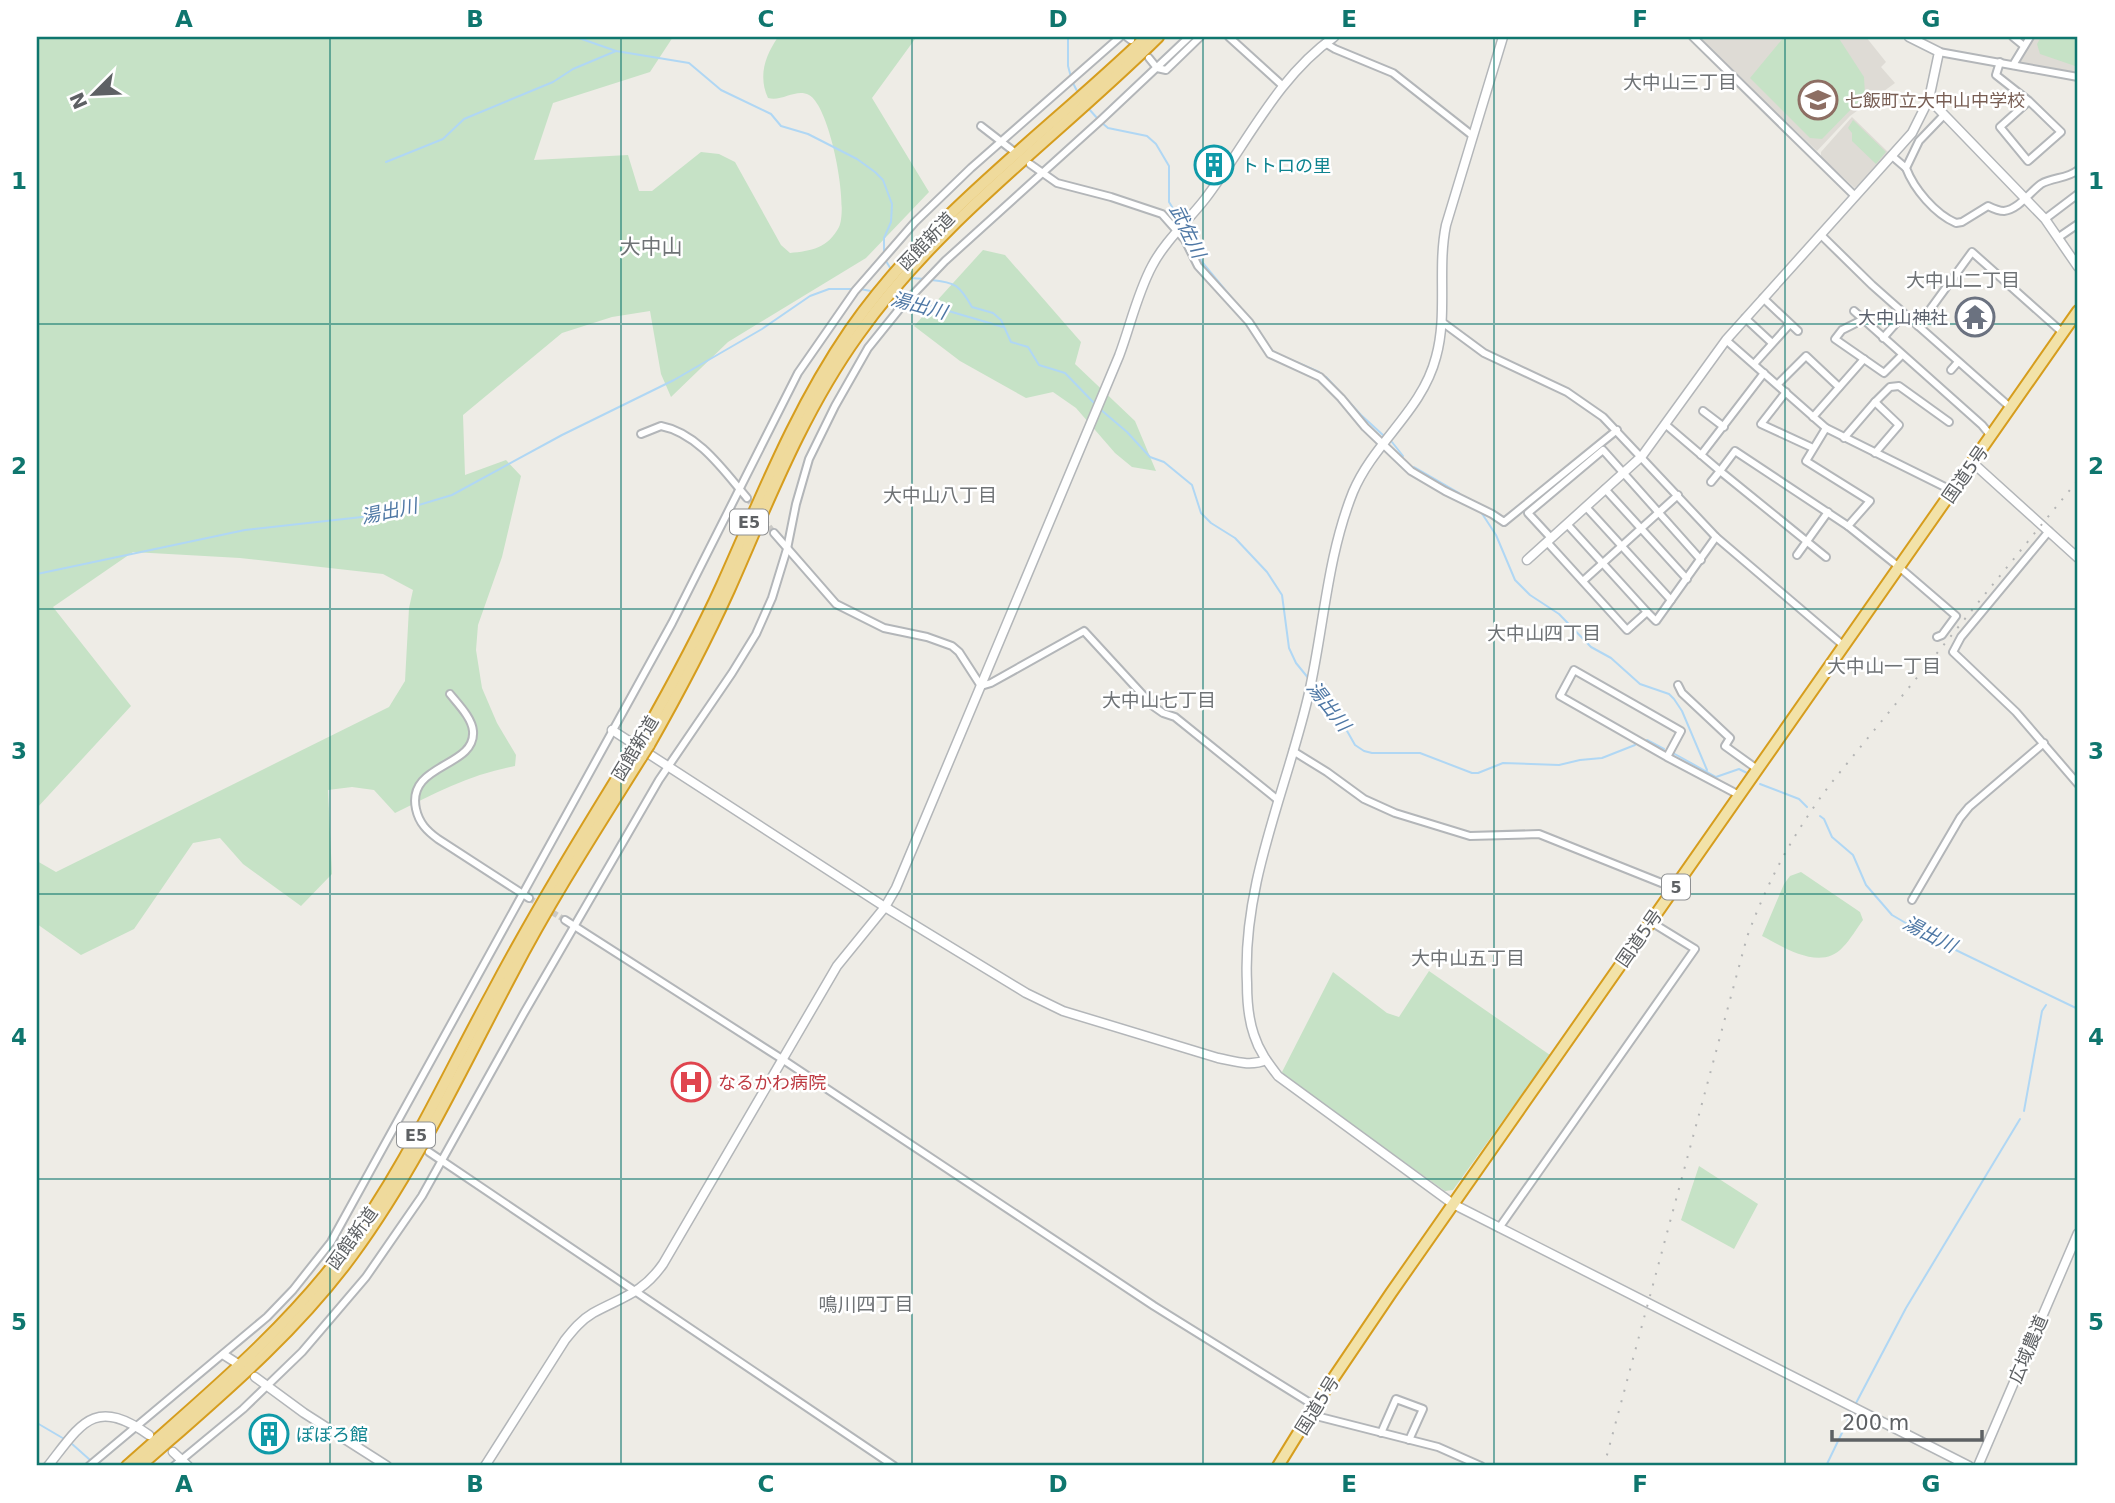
<svg xmlns="http://www.w3.org/2000/svg" width="2115" height="1503" viewBox="0 0 2115 1503" font-family="'DejaVu Sans','Noto Sans JP',sans-serif">
<rect width="100%" height="100%" fill="#eeece6"/>
<g fill="#dedbd5">
<path d="M 1698,37 L 1866,37 L 1886,62 L 1881,67 L 1895,83 L 1850,116 L 1817,151 Z"/>
<path d="M 2033,37 L 2078,37 L 2078,72 L 2020,63 L 2019,59 Z"/>
<path d="M 1852,117 L 1889,153 L 1855,188 L 1821,157 L 1821,152 Z"/>
</g>
<g fill="#c6e2c6">
<path d="M 37,37 L 673,37 L 650,72 L 553,103 L 534,160 L 628,155 L 639,191 L 652,191 L 701,152 L 719,154 L 735,162 L 781,245 L 790,253 C 811,251 828,248 839,227 C 849,206 830,106 809,95 C 796,88 782,102 768,98 C 758,76 765,56 778,37 L 913,37 L 915,39 L 872,98 L 929,192 L 866,258 L 728,342 L 671,397 L 661,374 L 650,311 L 612,317 L 562,333 L 463,415 L 465,475 L 506,460 L 521,476 L 502,557 L 478,625 L 476,650 L 482,688 L 497,723 L 516,755 L 515,766 C 471,774 435,793 395,813 L 374,790 L 352,787 L 328,790 L 332,874 L 301,906 L 243,864 L 220,838 L 193,843 L 134,929 L 81,955 L 37,924 L 37,861 L 56,872 L 389,707 L 405,681 L 409,608 L 413,590 L 383,574 L 240,558 L 133,552 L 53,607 L 131,706 L 37,808 Z"/>
<path d="M 1784,37 L 1838,37 L 1864,77 L 1865,95 L 1822,139 L 1810,138 L 1750,78 Z"/>
<path d="M 2041,37 L 2078,37 L 2078,67 L 2040,54 L 2037,44 Z"/>
<path d="M 1853,120 L 1886,152 L 1876,164 L 1852,141 L 1852,133 L 1848,128 Z"/>
<path d="M 983,250 L 1005,255 L 1081,342 L 1075,364 L 1135,421 L 1156,471 L 1132,467 L 1115,453 L 1076,408 L 1053,392 L 1026,398 L 960,361 L 914,326 Z"/>
<path d="M 1801,872 L 1860,912 L 1863,920 C 1856,929 1851,939 1843,947 C 1821,972 1784,947 1762,936 L 1784,884 L 1790,876 Z"/>
<path d="M 1429,971 L 1550,1055 L 1453,1190 L 1445,1191 L 1291,1081 L 1282,1072 L 1333,972 L 1387,1013 L 1399,1017 Z"/>
<path d="M 1699,1166 L 1758,1204 L 1734,1249 L 1681,1220 Z"/>
</g>
<g fill="none" stroke-linecap="round" stroke-linejoin="round">
<g stroke="#b0d7f4" stroke-width="2">
<path d="M 576,37 L 616,51 L 689,63 L 721,90 L 771,114 L 781,126 L 808,134 L 857,159 L 875,172 L 883,180 L 892,204 L 891,222 L 884,238 L 884,252"/>
<path d="M 1068,37 L 1068,66 L 1071,77"/>
<path d="M 1073,83 L 1078,93"/>
<path d="M 1089,109 L 1097,118"/>
<path d="M 1101,122 L 1108,128 L 1147,136 L 1156,144 L 1169,166 L 1169,202 L 1181,221"/>
<path d="M 386,162 L 443,139 L 464,119 L 553,82 L 573,69 L 616,51"/>
<path d="M 1186,228 L 1202,262 L 1260,332"/>
<path d="M 886,261 L 892,271"/>
<path d="M 910,278 L 925,279"/>
<path d="M 931,280 C 956,282 960,286 972,307 L 993,313 L 1001,320 L 1011,342 L 1028,347 L 1039,365 L 1065,373 L 1096,405"/>
<path d="M 860,289 L 871,291"/>
<path d="M 894,296 L 906,299"/>
<path d="M 911,300 L 1003,327"/>
<path d="M 1263,337 L 1271,350 L 1278,354"/>
<path d="M 1289,359 L 1319,372"/>
<path d="M 1326,377 L 1361,415 L 1384,436"/>
<path d="M 1100,409 L 1127,432 L 1150,457 L 1164,462 L 1192,485 L 1201,513 L 1211,523 L 1235,538 L 1267,572 L 1282,595 L 1289,648 L 1296,663 L 1309,679"/>
<path d="M 1392,442 L 1403,456"/>
<path d="M 1414,467 L 1459,493"/>
<path d="M 1481,512 L 1496,535 L 1515,580 L 1530,595 L 1559,614 L 1591,647 L 1611,658 L 1640,684 L 1669,694 L 1674,699 L 1682,711 L 1707,770"/>
<path d="M 37,574 L 245,530 L 389,514 L 452,495 L 562,435 L 674,380 L 762,329 L 810,296 L 829,289 L 854,289"/>
<path d="M 1314,687 L 1342,722 L 1355,745 L 1364,751 L 1372,753 L 1420,753 L 1472,773 L 1478,773 L 1503,763 L 1559,765 L 1580,760 L 1602,758 L 1635,745"/>
<path d="M 1647,740 L 1664,749"/>
<path d="M 1673,753 L 1716,777 L 1739,769 L 1747,773"/>
<path d="M 1760,784 L 1799,799 L 1807,807"/>
<path d="M 1820,816 L 1824,819 L 1832,837 L 1853,855 L 1866,885 L 1892,915 L 1935,940 L 2078,1009"/>
<path d="M 2024,1111 L 2042,1011 L 2046,1005"/>
<path d="M 1855,1405 L 1906,1308 L 2020,1119"/>
<path d="M 37,1423 L 66,1440"/>
<path d="M 71,1443 L 90,1460"/>
<path d="M 1826,1466 L 1853,1410"/>
</g>
<g stroke="#cac9c6" stroke-width="6" stroke-dasharray="6 3" stroke-linecap="butt">
<path d="M 747,498 L 774,533"/>
<path d="M 529,898 L 565,920"/>
<path d="M 407,1137 L 429,1152"/>
</g>
<defs>
<g id="minor">
<path d="M 1127,37 L 1131,40"/>
<path d="M 1229,37 L 1283,86"/>
<path d="M 1693,37 L 1855,196"/>
<path d="M 2013,37 L 2024,46"/>
<path d="M 1325,43 L 1335,49 L 1393,73 L 1473,136"/>
<path d="M 1939,52 L 2078,77"/>
<path d="M 1149,58 L 1157,68 L 1166,70 L 1200,37"/>
<path d="M 2000,62 L 1996,75 L 2029,101 L 2061,132 L 2028,161 L 2000,127 L 2029,101"/>
<path d="M 2013,65 L 2030,37"/>
<path d="M 1944,115 L 1919,141 L 1906,168 C 1914,189 1935,214 1956,223 L 1962,222 L 1988,206 C 1992,208 1999,211 2004,211 C 2019,209 2030,192 2041,184 C 2053,177 2067,179 2078,170"/>
<path d="M 981,126 L 1012,150"/>
<path d="M 1892,156 L 1906,168"/>
<path d="M 1030,164 L 1057,183 L 1111,197 L 1162,214 L 1185,240 L 1198,266 L 1249,322 L 1270,354 L 1320,377 L 1341,398 L 1365,427 L 1411,471 L 1445,491 L 1492,514 L 1504,522 L 1617,430"/>
<path d="M 2045,219 L 2078,194"/>
<path d="M 1821,235 L 1872,285 L 2011,408"/>
<path d="M 2059,237 L 2078,224"/>
<path d="M 1763,298 L 1798,331"/>
<path d="M 1854,311 L 1982,425 L 1991,436"/>
<path d="M 1745,318 L 1772,343"/>
<path d="M 1862,320 L 1842,330 L 1835,339 L 1884,373 L 1902,355"/>
<path d="M 1442,322 L 1484,353 L 1567,392 L 1603,417 L 1716,537 L 1844,646"/>
<path d="M 1918,326 L 1972,252 L 2063,333"/>
<path d="M 1883,338 L 1904,314"/>
<path d="M 1726,340 L 1826,428 L 1953,491"/>
<path d="M 1754,364 L 1790,324"/>
<path d="M 1951,370 L 1958,362"/>
<path d="M 1778,384 L 1806,356 L 1839,387"/>
<path d="M 1786,392 L 1761,424 L 1813,448"/>
<path d="M 1875,402 L 1890,387 L 1899,386 L 1949,422"/>
<path d="M 1703,411 L 1724,427"/>
<path d="M 1813,417 L 1864,359"/>
<path d="M 1665,424 L 1720,471 L 1735,451 L 1848,526 L 1899,567 L 1956,616 L 1942,635 L 1937,637"/>
<path d="M 1826,428 L 1806,461 L 1870,501 L 1848,526"/>
<path d="M 641,434 L 661,426 C 698,433 724,471 747,498"/>
<path d="M 1844,438 L 1875,402 L 1899,425 L 1875,453"/>
<path d="M 1701,455 L 1764,373"/>
<path d="M 1711,482 L 1720,471 L 1826,557"/>
<path d="M 1605,489 L 1687,579"/>
<path d="M 1586,507 L 1671,600"/>
<path d="M 1567,524 L 1647,612"/>
<path d="M 2049,531 L 1961,637 L 1953,652 L 2016,712 L 2078,784"/>
<path d="M 774,533 L 836,604 L 884,628 L 927,637 L 952,646 L 959,652 L 981,686 L 991,683 L 1084,631 L 1153,706 L 1163,713 L 1175,717 L 1278,800"/>
<path d="M 1551,538 L 1528,513 L 1603,450 L 1701,560"/>
<path d="M 1547,542 L 1627,630 L 1647,612 L 1656,621 L 1716,537"/>
<path d="M 1797,555 L 1828,512"/>
<path d="M 1583,581 L 1678,495"/>
<path d="M 1678,685 L 1682,693 L 1730,738 L 1725,746 L 1757,769"/>
<path d="M 450,694 C 458,704 472,718 473,731 C 476,768 406,763 416,809 C 419,823 427,831 438,839 L 529,898"/>
<path d="M 1293,751 L 1327,772 L 1364,799 L 1395,813 L 1470,836 L 1539,834 L 1674,888"/>
<path d="M 1667,757 L 1681,731 L 1574,670 L 1560,696 L 1667,757 L 1739,795"/>
<path d="M 1912,900 L 1960,818 L 1969,807 L 2044,743"/>
<path d="M 565,920 L 782,1059 L 1154,1306 L 1315,1406"/>
<path d="M 429,1152 L 894,1466"/>
<path d="M 1499,1228 L 1695,949 L 1651,922"/>
<path d="M 1312,1411 L 1320,1417 L 1438,1447 L 1481,1466"/>
<path d="M 1381,1433 L 1396,1399 L 1423,1409 L 1409,1440"/>
<path d="M 89,1466 L 267,1317 L 293,1290 L 331,1242 L 672,623 L 798,373 L 855,291 L 915,222 L 971,168 L 1120,37"/>
<path d="M 174,1466 L 243,1409 L 302,1352 L 366,1277 L 422,1196 L 524,1013 L 659,780 L 732,673 L 756,634 L 772,598 L 787,549 L 796,504 L 809,459 L 835,406 L 868,348 L 901,307 L 945,261 L 1101,120 L 1189,37"/>
</g>
<g id="tertiary">
<path d="M 1503,37 L 1446,225 C 1437,269 1448,314 1436,357 C 1422,411 1374,442 1353,492 C 1327,557 1324,626 1309,693 C 1287,789 1242,883 1247,983 C 1247,1000 1248,1018 1254,1035 C 1259,1051 1268,1063 1278,1076 L 1453,1204 L 1969,1466"/>
<path d="M 1929,99 L 2045,219 L 2078,267"/>
<path d="M 1973,463 L 2078,558"/>
<path d="M 1527,560 L 1642,456 L 1726,340 L 1912,133 L 1929,99 L 1939,52 L 1909,37"/>
<path d="M 612,730 L 885,907 L 1026,993 L 1063,1011 L 1218,1058 C 1234,1061 1250,1067 1266,1060"/>
<path d="M 224,1355 L 235,1362"/>
<path d="M 255,1377 L 304,1413 L 387,1466"/>
<path d="M 173,1452 L 188,1466"/>
<path d="M 48,1466 C 81,1424 94,1396 149,1435"/>
<path d="M 485,1466 L 565,1340 C 573,1330 581,1320 593,1313 C 622,1297 642,1294 663,1264 L 837,966 L 885,907 L 896,888 L 1119,356 C 1130,327 1137,294 1152,266 C 1165,241 1188,221 1205,199 C 1246,145 1277,77 1334,37"/>
<path d="M 1978,1466 L 2078,1233"/>
</g>
<path id="trunk" d="M 1278,1466 L 1318,1401 L 1391,1293 L 2078,311"/>
<g id="motorway">
<path d="M 641,740 C 670,689 698,638 722,585 C 761,498 795,410 850,330 C 929,216 1046,133 1146,37"/>
<path d="M 649,745 C 678,694 705,643 729,590 C 768,502 802,413 858,335 C 940,219 1058,136 1158,37"/>
<path d="M 127,1466 C 203,1398 283,1333 345,1250 C 404,1171 445,1079 492,993 C 536,910 585,830 634,751"/>
<path d="M 140,1466 C 215,1400 294,1335 353,1254 C 416,1168 462,1068 512,974 C 551,899 597,828 642,756"/>
</g>
</defs>
<use href="#minor" stroke="#b3b6b9" stroke-width="10"/>
<use href="#tertiary" stroke="#b3b6b9" stroke-width="11"/>
<use href="#trunk" stroke="#d69d1e" stroke-width="14"/>
<use href="#motorway" stroke="#d69d1e" stroke-width="14"/>
<use href="#minor" stroke="#fff" stroke-width="6"/>
<use href="#tertiary" stroke="#fff" stroke-width="8"/>
<use href="#trunk" stroke="#f2e2a8" stroke-width="10"/>
<use href="#motorway" stroke="#efda9c" stroke-width="10"/>
<path stroke="#b4b5b5" stroke-width="2" stroke-dasharray="2 9" stroke-linecap="butt" d="M 1604,1466 L 1747,937 C 1769,878 1794,832 1832,782 L 2078,480"/>
<defs>
<g id="motorway-bridge">
<path d="M 634,751 L 641,740"/>
<path d="M 642,756 L 649,745"/>
</g>
</defs>
<use href="#motorway-bridge" stroke="#d69d1e" stroke-width="14" stroke-linecap="butt"/>
<use href="#motorway-bridge" stroke="#efda9c" stroke-width="10"/>
</g>
<path fill="none" stroke="#0f766e" stroke-width="2" stroke-opacity="0.55" d="M 330,37 L 330,1466M 621,37 L 621,1466M 912,37 L 912,1466M 1203,37 L 1203,1466M 1494,37 L 1494,1466M 1785,37 L 1785,1466M 37,324 L 2078,324M 37,609 L 2078,609M 37,894 L 2078,894M 37,1179 L 2078,1179"/>
<defs>
<symbol id="school-ring" viewBox="-11 -11 22 22"><circle r="9.5" fill="#fff" stroke="#8d6e63" stroke-width="1.5"/><path d="M0-5L7-2L0 1L-7-2ZM-4 1L0 2.5L4 1V4Q0 6-4 4Z" fill="#8d6e63"/></symbol>
<symbol id="building-ring" viewBox="-11 -11 22 22"><circle r="9.5" fill="#fff" stroke="#0f9aa8" stroke-width="1.5"/><path d="M-4-6H4V6H1V3H-1V6H-4ZM-2.5-4.3h1.7v1.8h-1.7ZM.8-4.3h1.7v1.8H.8ZM-2.5-1h1.7V.8h-1.7ZM.8-1h1.7V.8H.8Z" fill="#0f9aa8"/></symbol>
<symbol id="temple-ring" viewBox="-11 -11 22 22"><circle r="9.5" fill="#fff" stroke="#6b7280" stroke-width="1.5"/><path d="M0-6L5-2H3V0L6.5 2.5H4V6H1.5V3h-3V6H-4V2.5H-6.5L-3 0V-2H-5Z" fill="#6b7280"/></symbol>
<symbol id="hospital-ring" viewBox="-11 -11 22 22"><circle r="9.5" fill="#fff" stroke="#e0444e" stroke-width="1.5"/><path d="M-5-5h3v3.5h4V-5h3V5h-3V1.5h-4V5h-3Z" fill="#e0444e"/></symbol>
</defs>
<g fill-rule="evenodd">
<use href="#school-ring" x="1796" y="78" width="44" height="44"/>
<use href="#building-ring" x="1192" y="143" width="44" height="44"/>
<use href="#temple-ring" x="1953" y="295" width="44" height="44"/>
<use href="#hospital-ring" x="669" y="1060" width="44" height="44"/>
<use href="#building-ring" x="247" y="1412" width="44" height="44"/>
</g>
<g text-anchor="middle" dominant-baseline="central" stroke-width="5" stroke-linejoin="round" paint-order="stroke">
<g fill="#fff" stroke="#8e9092" stroke-width="2">
<rect x="730" y="509.5" width="38" height="25" rx="5"/>
<rect x="1662" y="874.5" width="28" height="25" rx="5"/>
<rect x="397" y="1122.5" width="38" height="25" rx="5"/>
</g>
<g font-size="16" font-weight="bold" fill="#5e6164">
<text x="749" y="522">E5</text>
<text x="1676" y="887">5</text>
<text x="416" y="1135">E5</text>
</g>
<g font-size="18" fill="#785e54" stroke="#fff" text-anchor="start">
<text x="1845" y="100">七飯町立大中山中学校</text>
</g>
<g font-size="18" fill="#0d838f" stroke="#fff" text-anchor="start">
<text x="1241" y="165">トトロの里</text>
<text x="296" y="1434">ぽぽろ館</text>
</g>
<g font-size="18" fill="#5e6164" stroke="#fff">
<text transform="translate(926 241) rotate(-46)">函館新道</text>
<text transform="translate(1965 474) rotate(-55)">国道5号</text>
<text transform="translate(635 748) rotate(-59)">函館新道</text>
<text transform="translate(1639 938) rotate(-55)">国道5号</text>
<text transform="translate(352 1238) rotate(-54)">函館新道</text>
<text transform="translate(2028 1349) rotate(-67)">広域農道</text>
<text transform="translate(1317 1405) rotate(-58)">国道5号</text>
</g>
<g font-size="18" fill="#5b616d" stroke="#fff" text-anchor="end">
<text x="1948" y="317">大中山神社</text>
</g>
<g font-size="18" fill="#be3a42" stroke="#fff" text-anchor="start">
<text x="718" y="1082">なるかわ病院</text>
</g>
<g font-size="19" fill="#6f7376" stroke="#fff">
<text x="1680" y="82">大中山三丁目</text>
<text x="1963" y="280">大中山二丁目</text>
<text x="940" y="495">大中山八丁目</text>
<text x="1544" y="633">大中山四丁目</text>
<text x="1884" y="666">大中山一丁目</text>
<text x="1159" y="700">大中山七丁目</text>
<text x="1468" y="958">大中山五丁目</text>
<text x="866" y="1304">鳴川四丁目</text>
</g>
<g font-size="19" font-style="italic" fill="#4f78a5" stroke="#fff">
<text transform="translate(1188 231) rotate(64)">武佐川</text>
<text transform="translate(919 305) rotate(15)">湯出川</text>
<text transform="translate(389 511) rotate(-12)">湯出川</text>
<text transform="translate(1329 706) rotate(52)">湯出川</text>
<text transform="translate(1930 934) rotate(27)">湯出川</text>
</g>
<g font-size="21" fill="#6f7376" stroke="#fff">
<text x="651" y="247">大中山</text>
</g>
</g>
<rect width="2115" height="1503" fill="none" stroke="#ffffff" stroke-width="77"/>
<g transform="translate(94 94) rotate(246)" stroke="#ffffff" stroke-width="5" paint-order="stroke">
<path d="M0-5L12 26L0 18L-12 26Z" fill="#5e6164"/>
<text y="-10" font-size="19" font-weight="bold" text-anchor="middle" fill="#5e6164">N</text>
</g>
<path d="M1832 1430v10h150v-10" fill="none" stroke="#5e6164" stroke-width="3.5"/>
<text x="1842" y="1430" font-size="21" fill="#5e6164" stroke="#ffffff" stroke-width="5" paint-order="stroke">200 m</text>
<rect x="38" y="38" width="2038" height="1426" fill="none" stroke="#0f766e" stroke-width="2.5"/>
<g font-size="23" text-anchor="middle" font-weight="bold" fill="#0f766e">
<text x="184" y="27">A</text>
<text x="475" y="27">B</text>
<text x="766" y="27">C</text>
<text x="1058" y="27">D</text>
<text x="1349" y="27">E</text>
<text x="1640" y="27">F</text>
<text x="1931" y="27">G</text>
<text x="19" y="189">1</text>
<text x="2096" y="189">1</text>
<text x="19" y="474">2</text>
<text x="2096" y="474">2</text>
<text x="19" y="759">3</text>
<text x="2096" y="759">3</text>
<text x="19" y="1045">4</text>
<text x="2096" y="1045">4</text>
<text x="19" y="1330">5</text>
<text x="2096" y="1330">5</text>
<text x="184" y="1492">A</text>
<text x="475" y="1492">B</text>
<text x="766" y="1492">C</text>
<text x="1058" y="1492">D</text>
<text x="1349" y="1492">E</text>
<text x="1640" y="1492">F</text>
<text x="1931" y="1492">G</text>
</g>
</svg>
